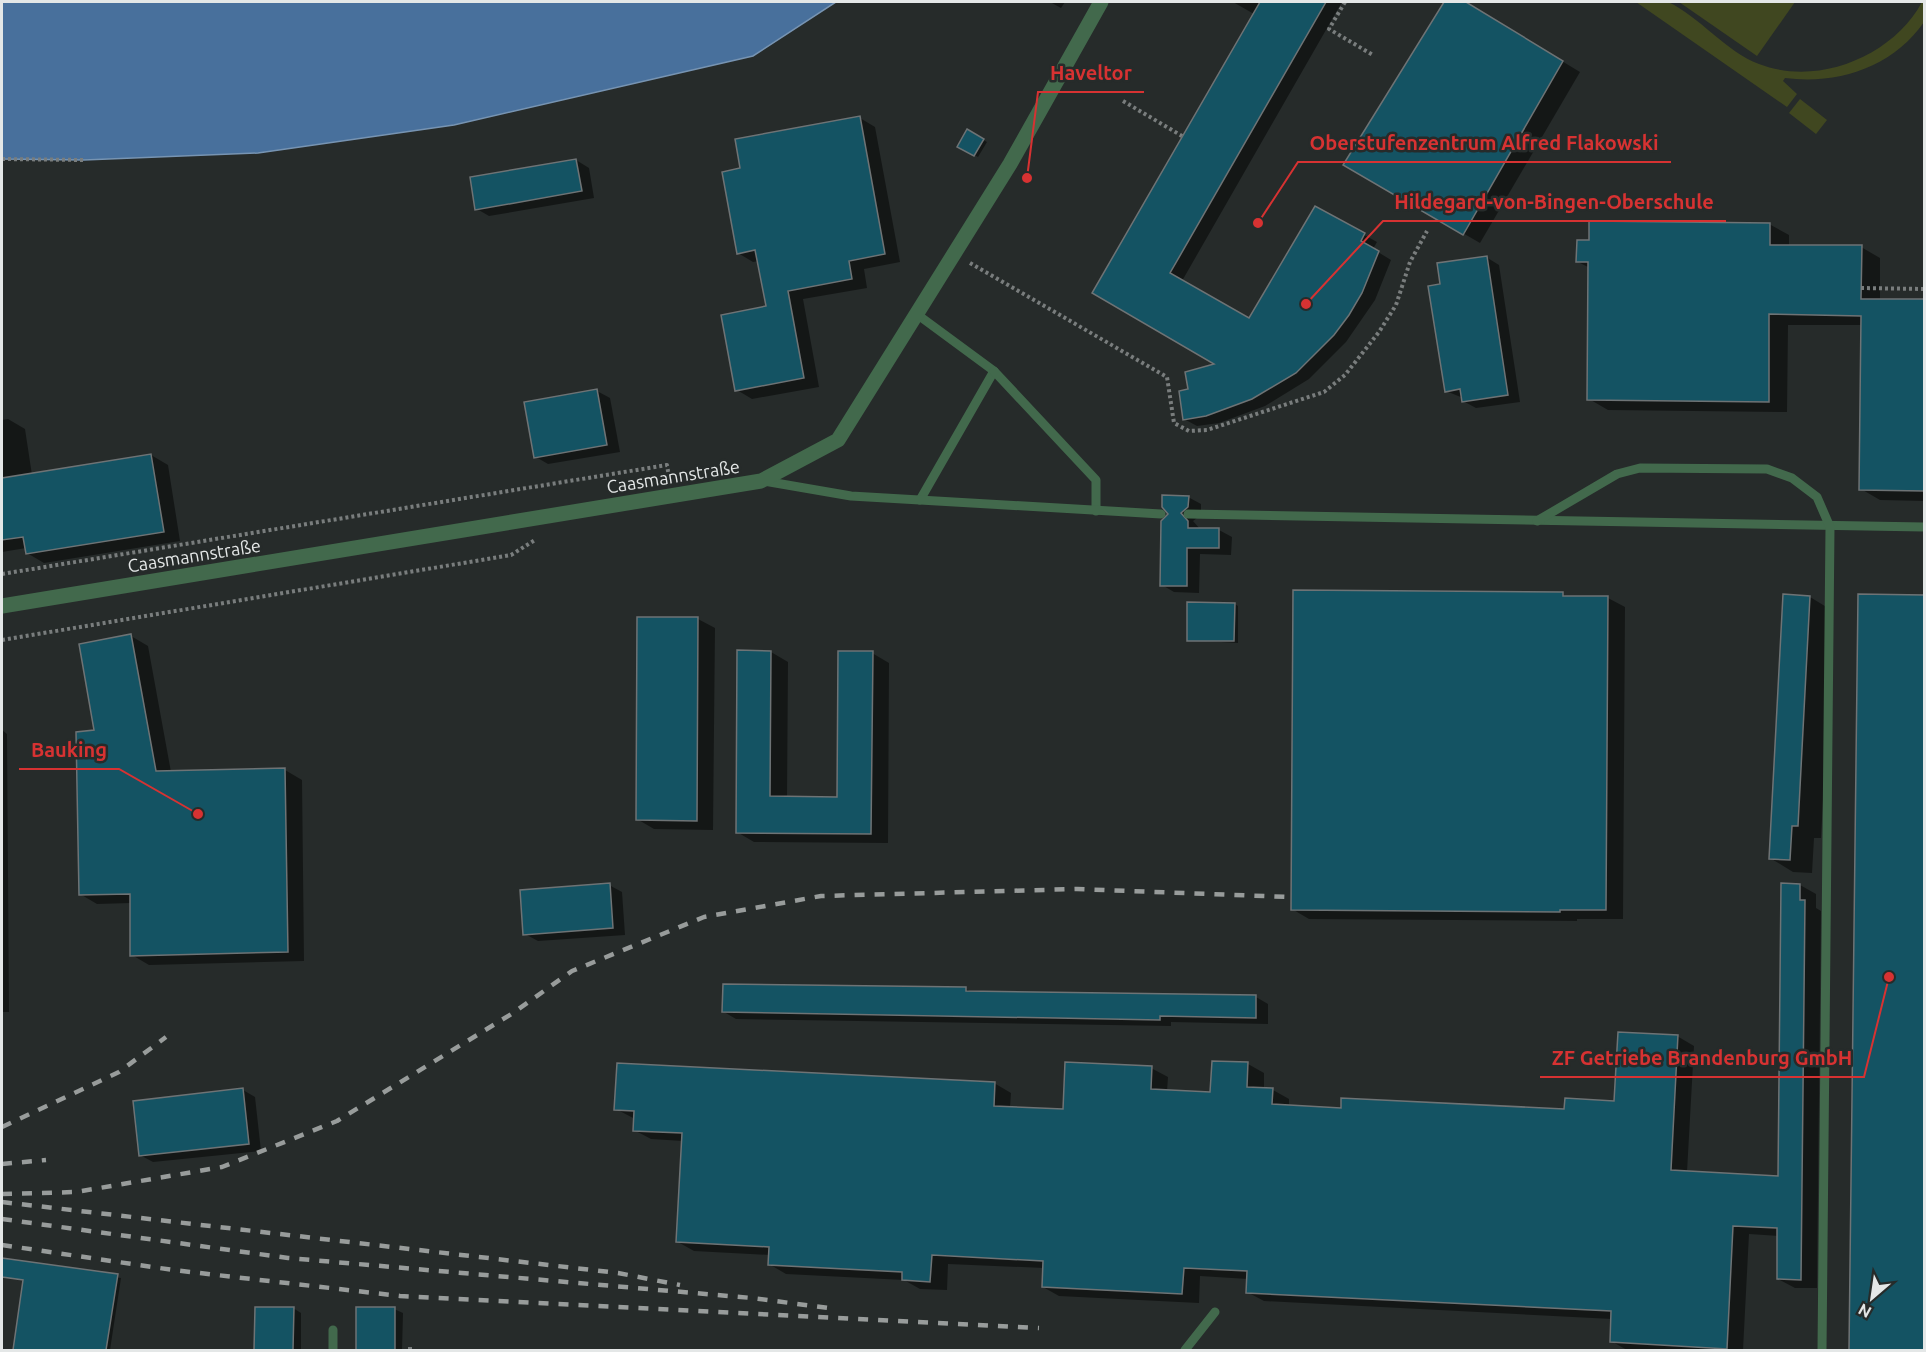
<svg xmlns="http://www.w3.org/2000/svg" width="1926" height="1352" viewBox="0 0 1926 1352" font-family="Ubuntu,sans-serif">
<rect width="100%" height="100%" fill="#262b2a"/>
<g fill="#404720">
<path d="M 1636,2 C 1645,1 1660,0 1668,2 C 1699,16 1726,52 1759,64 C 1818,87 1893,56 1922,2 L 1924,2 L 1924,22 C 1893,67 1838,85 1785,78 L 1783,81 L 1797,94 L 1787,107 Z"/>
<path d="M 1679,2 L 1795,2 L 1757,56 Z"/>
<path d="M 1800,99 L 1827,120 L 1816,134 L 1789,113 Z"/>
</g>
<path fill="#48709c" stroke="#7794b2" stroke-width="1.5" d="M 2,2 L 836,2 L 753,56 L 454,125 L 258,153 L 84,160 L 2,159 Z"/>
<g fill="#0007">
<path d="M 1050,2 L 1065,2 L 1061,8 Z"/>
<path d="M 1233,2 L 1342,2 L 1182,281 L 1249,321 L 1315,208 L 1377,242 L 1373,249 L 1391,260 L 1375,300 L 1346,342 L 1309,379 L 1265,406 L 1219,423 L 1197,426 L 1184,419 L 1190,390 L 1218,364 L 1094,293 L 1254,14 Z"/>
<path d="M 1445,2 L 1464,2 L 1580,72 L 1480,243 L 1345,165 Z"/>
<path d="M 860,118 L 875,127 L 900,262 L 864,269 L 867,288 L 803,299 L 819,387 L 752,399 L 737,390 L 767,307 L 759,261 L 753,262 L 738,253 L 742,169 Z"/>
<path d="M 968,131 L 987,142 L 978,157 L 959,146 Z"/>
<path d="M 576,160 L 589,168 L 594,198 L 489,216 L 477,209 Z"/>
<path d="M 1769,224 L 1789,235 L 1789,246 L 1861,247 L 1880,258 L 1880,300 L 1924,301 L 1924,501 L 1880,500 L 1861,489 L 1862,325 L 1788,325 L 1787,412 L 1608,410 L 1589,399 L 1590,268 L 1578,262 Z"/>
<path d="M 1486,257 L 1499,265 L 1520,402 L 1476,408 L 1463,401 L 1463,398 L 1446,391 L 1442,285 Z"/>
<path d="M 597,391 L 610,398 L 620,452 L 548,464 L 536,457 Z"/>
<path d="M 8,419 L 25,429 L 32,475 L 151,455 L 168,465 L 180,541 L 44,563 L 27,553 L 26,548 L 2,552 L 2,420 Z"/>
<path d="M 1188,497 L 1201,504 L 1201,515 L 1193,521 L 1200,529 L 1219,530 L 1232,537 L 1231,555 L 1200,554 L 1199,593 L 1174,592 L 1162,585 L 1163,521 Z"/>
<path d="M 1562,594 L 1568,597 L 1608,598 L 1625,607 L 1623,919 L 1577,919 L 1577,921 L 1309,919 L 1292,909 Z"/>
<path d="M 1860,596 L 1924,597 L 1924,1350 L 1851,1350 Z"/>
<path d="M 1810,597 L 1833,611 L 1821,838 L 1814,838 L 1812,873 L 1793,872 L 1770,858 Z"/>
<path d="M 1235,604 L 1238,606 L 1238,643 L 1188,640 Z"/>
<path d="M 698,619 L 715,628 L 713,830 L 654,829 L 637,819 Z"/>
<path d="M 131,636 L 148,646 L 171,772 L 285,770 L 302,780 L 304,961 L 149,965 L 132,955 L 131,903 L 97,904 L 80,894 Z"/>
<path d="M 771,652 L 788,662 L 787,798 L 838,798 L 872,653 L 889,663 L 888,843 L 754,842 L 737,832 Z"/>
<path d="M 2,730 L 7,734 L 9,1012 L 2,1012 Z"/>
<path d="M 609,885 L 622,892 L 625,935 L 538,941 L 525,934 Z"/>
<path d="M 1800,885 L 1816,894 L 1816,908 L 1821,911 L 1817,1288 L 1795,1288 L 1778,1279 L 1779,1236 L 1749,1234 L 1743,1350 L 1627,1350 L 1611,1341 L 1612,1319 L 1264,1301 L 1247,1292 L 1248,1279 L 1200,1276 L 1199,1303 L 1059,1296 L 1043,1287 L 1044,1268 L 948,1264 L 947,1290 L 920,1289 L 904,1280 L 786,1274 L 769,1264 L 770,1255 L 694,1251 L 678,1242 L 683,1141 L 651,1139 L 634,1130 L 635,1119 L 616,1109 L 994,1083 L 1011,1093 L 1010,1108 L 1065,1111 L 1151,1068 L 1168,1077 L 1167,1091 L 1212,1093 L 1248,1064 L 1264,1073 L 1264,1089 L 1273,1090 L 1289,1099 L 1289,1107 L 1566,1111 L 1616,1102 L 1677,1036 L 1694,1046 L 1687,1172 L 1779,1177 Z"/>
<path d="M 966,989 L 973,993 L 1256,997 L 1268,1004 L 1268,1024 L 1171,1022 L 1171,1026 L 736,1019 L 724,1012 Z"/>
<path d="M 243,1090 L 255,1097 L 261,1151 L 153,1162 L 140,1155 Z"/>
<path d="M 2,1260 L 121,1278 L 110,1350 L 14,1350 L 24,1281 L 2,1278 Z"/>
<path d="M 256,1308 L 293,1308 L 301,1313 L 301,1350 L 256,1350 Z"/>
<path d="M 358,1308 L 394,1309 L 403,1313 L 402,1350 L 357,1350 Z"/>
</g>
<g fill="#145363" stroke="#6e7375" stroke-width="1.5">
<path d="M 1260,2 L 1326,2 L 1170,273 L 1249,318 L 1315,206 L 1365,233 L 1361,241 L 1379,251 L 1362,293 L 1349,315 L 1334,335 L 1296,373 L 1252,399 L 1206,416 L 1183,420 L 1179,391 L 1188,389 L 1185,372 L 1214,364 L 1092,293 Z"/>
<path d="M 1444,2 L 1466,2 L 1563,61 L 1463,235 L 1343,165 Z"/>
<path d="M 860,116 L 885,254 L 849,261 L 852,279 L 788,291 L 804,378 L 735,391 L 721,315 L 766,306 L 755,250 L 737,254 L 722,172 L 740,168 L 735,139 Z"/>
<path d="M 967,129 L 984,139 L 974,156 L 957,147 Z"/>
<path d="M 576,159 L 582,191 L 475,210 L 470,177 Z"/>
<path d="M 1589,221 L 1770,223 L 1770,245 L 1862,245 L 1861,299 L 1924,299 L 1924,491 L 1859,490 L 1861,316 L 1769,314 L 1769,402 L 1587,400 L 1588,262 L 1576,262 L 1577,240 L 1589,240 Z"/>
<path d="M 1487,256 L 1508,395 L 1462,402 L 1460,389 L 1445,392 L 1428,286 L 1440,284 L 1437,263 Z"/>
<path d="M 597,389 L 607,445 L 534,458 L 524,402 Z"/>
<path d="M 151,454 L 164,532 L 26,554 L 23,537 L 2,540 L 2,478 Z"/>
<path d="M 1162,495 L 1189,496 L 1188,507 L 1181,513 L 1188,521 L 1188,528 L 1219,528 L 1219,548 L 1187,548 L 1187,586 L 1160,586 L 1161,521 L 1168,514 L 1162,507 Z"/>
<path d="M 1293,590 L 1563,592 L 1563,596 L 1608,596 L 1606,910 L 1560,910 L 1560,912 L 1291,910 Z"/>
<path d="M 1783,594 L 1810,596 L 1798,826 L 1792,826 L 1790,860 L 1769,859 Z"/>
<path d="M 1858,594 L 1924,595 L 1924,1350 L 1849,1350 Z"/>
<path d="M 1187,602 L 1235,603 L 1234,641 L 1187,641 Z"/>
<path d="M 637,617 L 698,617 L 697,821 L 636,820 Z"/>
<path d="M 131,634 L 156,771 L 285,768 L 288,952 L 130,956 L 130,894 L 79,895 L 76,732 L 94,730 L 79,644 Z"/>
<path d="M 737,650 L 771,651 L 770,796 L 837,797 L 838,651 L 873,651 L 871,834 L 736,833 Z"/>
<path d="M 610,883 L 613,928 L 523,935 L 520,890 Z"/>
<path d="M 1781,883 L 1800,884 L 1800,900 L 1805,900 L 1801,1280 L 1777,1279 L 1777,1228 L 1733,1226 L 1727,1349 L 1610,1342 L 1611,1311 L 1246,1293 L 1247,1271 L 1184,1268 L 1182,1294 L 1042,1287 L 1043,1261 L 932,1255 L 930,1282 L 902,1280 L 902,1272 L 768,1265 L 769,1247 L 676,1242 L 682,1133 L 633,1131 L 634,1111 L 614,1110 L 617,1063 L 995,1082 L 994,1106 L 1063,1109 L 1065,1062 L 1152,1066 L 1151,1089 L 1210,1092 L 1212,1061 L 1248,1062 L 1247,1087 L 1273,1088 L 1272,1104 L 1341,1108 L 1341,1098 L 1564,1109 L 1565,1098 L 1614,1101 L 1618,1032 L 1678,1035 L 1671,1170 L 1778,1176 Z"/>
<path d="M 723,984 L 966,987 L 966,991 L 1256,995 L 1256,1018 L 1160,1016 L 1160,1020 L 722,1012 Z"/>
<path d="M 243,1088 L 249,1144 L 139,1156 L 133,1101 Z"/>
<path d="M 2,1258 L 118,1274 L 106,1350 L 13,1350 L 23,1280 L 2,1277 Z"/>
<path d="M 255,1307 L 294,1307 L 293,1350 L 254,1350 Z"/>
<rect x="356" y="1307" width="39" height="43"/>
</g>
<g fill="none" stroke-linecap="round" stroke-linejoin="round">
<g stroke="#797d7d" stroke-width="4" stroke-dasharray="3 3" stroke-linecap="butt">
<path d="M 1345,2 L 1329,29 L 1373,55"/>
<path d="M 1123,101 L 1182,136"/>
<path d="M 2,159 L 84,160"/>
<path d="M 970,263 L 1167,377 L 1174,423 L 1189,431 L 1207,430 L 1324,392 L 1345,375 L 1379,332 L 1396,305 L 1410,262 L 1427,231"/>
<path d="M 1861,288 L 1924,289"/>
<path d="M 2,574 L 667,465 L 669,477"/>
<path d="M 2,640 L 511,555 L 535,540"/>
<path d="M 410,1350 L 410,1347"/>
</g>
<g stroke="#42694c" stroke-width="9">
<path d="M 918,315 L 994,371 L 920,500"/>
<path d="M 994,371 L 1096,480 L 1096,511"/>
<path d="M 764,481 L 851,496 L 1161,514"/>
<path d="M 1188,514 L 1924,527"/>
<path d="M 1537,521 L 1617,474 L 1640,468 L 1767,469 L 1792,478 L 1817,497 L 1830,527 L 1822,1350"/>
<path d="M 333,1350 L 333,1330"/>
<path d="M 1185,1350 L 1215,1312"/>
</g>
<path stroke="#42694c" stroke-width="15" d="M 2,606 L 761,481 L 838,440 L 1010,164 L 1101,2"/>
<g stroke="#989c9b" stroke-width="4.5" stroke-dasharray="10 10" stroke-linecap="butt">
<path d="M 2,1127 L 119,1072 L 166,1037"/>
<path d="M 2,1164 L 46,1160"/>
<path d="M 2,1194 L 76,1192 L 222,1167 L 337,1121 L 513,1013 L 572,971 L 704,917 L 821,896 L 1077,889 L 1291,897"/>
<path d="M 2,1202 L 618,1273 L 680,1285"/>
<path d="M 2,1219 L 288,1258 L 752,1298 L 836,1309"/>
<path d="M 2,1245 L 173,1270 L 400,1296 L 1039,1328"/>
</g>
</g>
<g text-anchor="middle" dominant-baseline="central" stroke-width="5" stroke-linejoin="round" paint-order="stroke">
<g font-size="18" fill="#e4e7e7" stroke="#262b2a">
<text transform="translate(673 476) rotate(-9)">Caasmannstraße</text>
<text transform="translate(194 555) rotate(-9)">Caasmannstraße</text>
</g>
</g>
<path fill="none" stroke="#d73232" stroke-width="2" d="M1027 178L1038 92H1144M1258 223L1298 162H1671M1306 304L1383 221H1726M198 814L119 769H19M1889 977L1864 1077H1540"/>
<g fill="#d73232" stroke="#262b2a" stroke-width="2">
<circle cx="1027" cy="178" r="6"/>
<circle cx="1258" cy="223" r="6"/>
<circle cx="1306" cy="304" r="6"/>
<circle cx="198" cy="814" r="6"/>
<circle cx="1889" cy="977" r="6"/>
</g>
<g font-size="20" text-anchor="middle" font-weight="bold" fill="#d73232" stroke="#262b2a" stroke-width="5" stroke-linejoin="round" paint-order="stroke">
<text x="1091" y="80">Haveltor</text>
<text x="1484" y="150">Oberstufenzentrum Alfred Flakowski</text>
<text x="1554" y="209">Hildegard-von-Bingen-Oberschule</text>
<text x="69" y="757">Bauking</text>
<text x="1702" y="1065">ZF Getriebe Brandenburg GmbH</text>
</g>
<rect width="1926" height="1352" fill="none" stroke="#e4e7e7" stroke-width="6"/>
<g transform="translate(1872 1298) rotate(209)" stroke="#262b2a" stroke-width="4.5" paint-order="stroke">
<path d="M0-4.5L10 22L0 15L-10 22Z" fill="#e4e7e7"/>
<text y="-9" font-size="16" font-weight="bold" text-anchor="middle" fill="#e4e7e7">N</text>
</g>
</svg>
